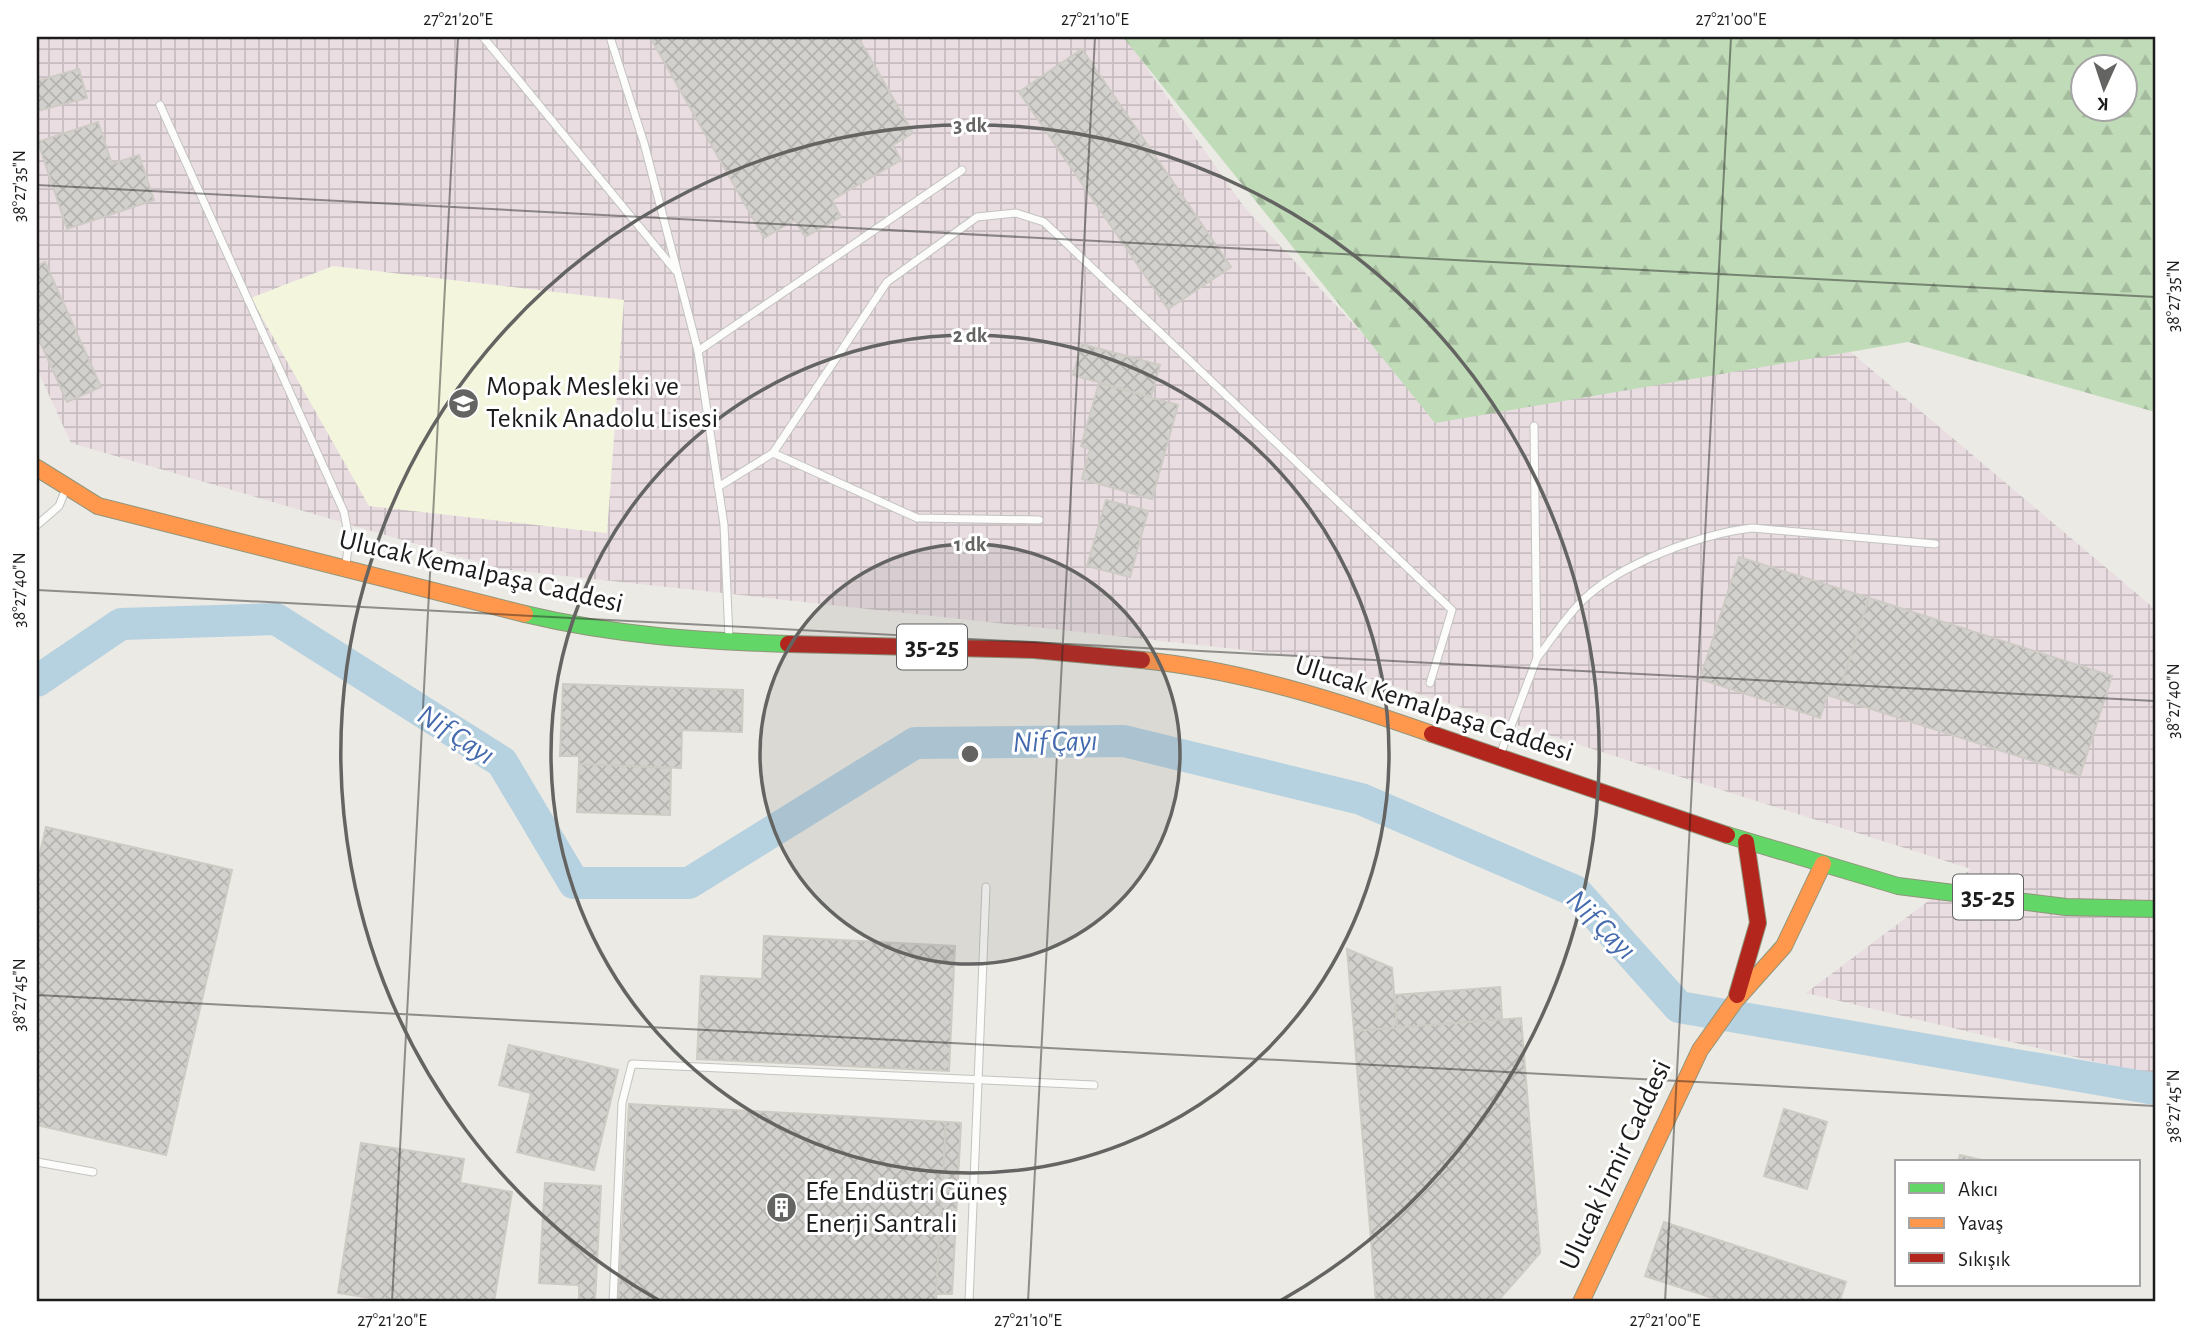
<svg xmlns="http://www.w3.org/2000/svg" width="2192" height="1339" viewBox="0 0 2192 1339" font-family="'Alegreya Sans',sans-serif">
<defs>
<pattern id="industrial-grid" width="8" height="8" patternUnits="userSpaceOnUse" patternTransform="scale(1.75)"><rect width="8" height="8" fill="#e9dde2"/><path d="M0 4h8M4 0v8" fill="none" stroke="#c7bdc1"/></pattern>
<pattern id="forest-firs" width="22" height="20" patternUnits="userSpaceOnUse" patternTransform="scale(1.75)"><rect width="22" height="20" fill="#c0dbb7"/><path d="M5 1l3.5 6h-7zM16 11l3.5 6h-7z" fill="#a4bb9d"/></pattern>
<pattern id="building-cross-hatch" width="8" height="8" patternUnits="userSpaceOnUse" patternTransform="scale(1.75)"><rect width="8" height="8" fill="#d3d1cd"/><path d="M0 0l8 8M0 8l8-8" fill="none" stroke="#b5b3af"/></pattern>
</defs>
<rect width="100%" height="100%" fill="#ebeae4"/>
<path fill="url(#industrial-grid)" d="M 37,37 L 1125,37 L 1244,207 L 1438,415 L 1834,338 L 2155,609 L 2155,1076 L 1806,993 L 1971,869 L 1299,656 L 502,569 L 71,443 L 37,369 Z"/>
<path fill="#f3f6dd" d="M 333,266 L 624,300 L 607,533 L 369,506 L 251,298 Z"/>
<path fill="url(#forest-firs)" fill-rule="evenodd" d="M 1123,37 L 2155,37 L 2155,412 L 1908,342 L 1435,423 ZM 2084,66 L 2126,66 L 2126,108 L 2084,108 Z"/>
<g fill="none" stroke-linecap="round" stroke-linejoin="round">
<path stroke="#b6d1e0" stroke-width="32" d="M 37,681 L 121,624 L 276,619 L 502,762 L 574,883 L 689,883 L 915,743 L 1124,741 L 1361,799 L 1575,891 L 1679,1007 L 2155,1089"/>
</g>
<g fill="url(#building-cross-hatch)" stroke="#cecbc5" stroke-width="2">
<path d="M 650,37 L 858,37 L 913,133 L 893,145 L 901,160 L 832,200 L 841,217 L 805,237 L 795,220 L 764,238 Z"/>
<path d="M 1082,49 L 1231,267 L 1168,309 L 1019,92 Z"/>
<path d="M 79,69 L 87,98 L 37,111 L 37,81 Z"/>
<path d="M 98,122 L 112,164 L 139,155 L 154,200 L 67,229 L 38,142 Z"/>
<path d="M 45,262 L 101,387 L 67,402 L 37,335 L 37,266 Z"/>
<path d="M 1082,344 L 1160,365 L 1151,397 L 1073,375 Z"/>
<path d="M 1099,383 L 1178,405 L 1152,499 L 1082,479 L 1090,449 L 1081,446 Z"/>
<path d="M 1106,500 L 1148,511 L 1130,577 L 1087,566 Z"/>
<path d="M 1739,557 L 1869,598 L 1837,698 L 1827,695 L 1820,718 L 1700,679 Z"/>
<path d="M 1869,598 L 2112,676 L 2080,776 L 1837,698 Z"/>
<path d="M 563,684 L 743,690 L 742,732 L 682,730 L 681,768 L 579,764 L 579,756 L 560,756 Z"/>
<path d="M 579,764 L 671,768 L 670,815 L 577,812 Z"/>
<path d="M 46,827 L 232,870 L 166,1155 L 37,1125 L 37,866 Z"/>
<path d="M 764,936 L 955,946 L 949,1071 L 697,1059 L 701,976 L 762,979 Z"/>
<path d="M 1347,949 L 1392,968 L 1397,1028 L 1354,1031 Z"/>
<path d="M 1500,987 L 1502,1019 L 1397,1028 L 1395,995 Z"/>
<path d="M 1521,1018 L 1540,1253 L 1497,1302 L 1376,1302 L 1354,1031 Z"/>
<path d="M 509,1045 L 618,1070 L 594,1170 L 517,1152 L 531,1093 L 499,1085 Z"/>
<path d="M 629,1104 L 946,1122 L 936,1302 L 618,1302 Z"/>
<path d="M 1784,1109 L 1827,1122 L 1807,1189 L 1764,1176 Z"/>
<path d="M 946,1122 L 961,1123 L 952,1294 L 936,1294 Z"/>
<path d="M 361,1143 L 464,1159 L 460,1183 L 512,1192 L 494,1302 L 397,1302 L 338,1293 Z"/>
<path d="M 1960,1155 L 1990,1162 L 1958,1162 Z"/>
<path d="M 545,1183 L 601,1186 L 595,1301 L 579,1300 L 579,1285 L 539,1283 Z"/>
<path d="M 1664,1222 L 1846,1282 L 1839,1302 L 1725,1302 L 1645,1276 Z"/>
</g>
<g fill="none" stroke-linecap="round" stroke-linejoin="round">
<defs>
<g id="lane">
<path d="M 483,37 L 675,270"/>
<path d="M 610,37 L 644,143 L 698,351 L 724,525 L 729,638"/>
<path d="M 160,105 L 344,512 L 349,539 L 346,564"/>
<path d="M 698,351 L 962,170"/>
<path d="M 773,453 L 917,518 L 1039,520"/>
<path d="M 718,487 L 773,453 L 887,282 L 977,217 L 1016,213 L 1044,222 L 1452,610 L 1430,683"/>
<path d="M 37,525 L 59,506 L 65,491"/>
<path d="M 1537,658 C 1552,639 1566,616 1584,599 C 1622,563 1701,534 1752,528 L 1935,544"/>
<path d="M 1500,755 L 1537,658 L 1534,426"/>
<path d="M 37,1162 L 93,1172"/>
<path d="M 613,1302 L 622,1103 L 632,1064 L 1094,1085"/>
<path d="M 969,1302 L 986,887"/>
</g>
<g id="fast">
<path d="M 525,614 C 612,635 699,641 788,644"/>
<path d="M 1727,835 L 1898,886 L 2066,907 L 2155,909"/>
</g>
<g id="slow">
<path d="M 37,468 L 98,506 L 525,614"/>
<path d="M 1142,660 C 1241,670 1338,701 1432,734"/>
<path d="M 1581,1302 L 1700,1050 L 1735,1001 L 1784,946 L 1823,864"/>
</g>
<g id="jam">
<path d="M 788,644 L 1034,650 L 1142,660"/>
<path d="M 1432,734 L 1727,835"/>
<path d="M 1737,995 L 1758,923 L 1746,842"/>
</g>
</defs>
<use href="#lane" stroke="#c3c3c0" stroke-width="9"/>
<use href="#fast" stroke="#90957c" stroke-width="18"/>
<use href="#slow" stroke="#90957c" stroke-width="18"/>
<use href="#jam" stroke="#90957c" stroke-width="18"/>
<use href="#lane" stroke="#fcfcfb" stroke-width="7"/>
<use href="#fast" stroke="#63d668" stroke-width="16"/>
<use href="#slow" stroke="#ff974d" stroke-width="16"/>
<use href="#jam" stroke="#b3261e" stroke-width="16"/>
</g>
<path fill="none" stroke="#1c1c1c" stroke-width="2" stroke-opacity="0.45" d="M 37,185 L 2155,297M 37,590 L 2155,701M 37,995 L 2155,1106M 392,1302 L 458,37M 1028,1302 L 1095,37M 1665,1302 L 1731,37"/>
<circle cx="970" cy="754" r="210" fill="#646462" fill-opacity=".12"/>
<g fill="none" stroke="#646462" stroke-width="3.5">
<circle cx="970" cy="754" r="210"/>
<circle cx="970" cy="754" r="419"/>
<path d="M660 1301A629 629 0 1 1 1280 1301"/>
</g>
<defs>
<symbol id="school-disc" viewBox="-11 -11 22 22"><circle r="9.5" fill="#646462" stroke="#fff"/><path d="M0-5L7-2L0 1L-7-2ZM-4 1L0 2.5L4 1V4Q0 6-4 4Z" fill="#fff"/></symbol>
<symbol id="building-disc" viewBox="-11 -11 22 22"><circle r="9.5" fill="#646462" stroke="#fff"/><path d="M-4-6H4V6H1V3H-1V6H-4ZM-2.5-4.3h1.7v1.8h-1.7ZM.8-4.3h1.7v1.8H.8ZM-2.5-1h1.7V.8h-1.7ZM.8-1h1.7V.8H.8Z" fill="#fff"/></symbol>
</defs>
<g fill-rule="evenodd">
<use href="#school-disc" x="446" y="386" width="35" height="35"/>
<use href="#building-disc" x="764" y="1190" width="35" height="35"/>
</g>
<g text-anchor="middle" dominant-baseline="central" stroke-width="6" stroke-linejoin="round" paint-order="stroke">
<g fill="#fff" stroke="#606060" stroke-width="2">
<rect x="897" y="624.5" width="70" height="45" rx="5"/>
<rect x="1953" y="874.5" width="70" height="45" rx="5"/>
</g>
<g font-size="26" font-weight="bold" fill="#1c1c1c">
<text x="932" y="647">35-25</text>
<text x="1988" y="897">35-25</text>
</g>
<g font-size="28" fill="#1c1c1c" stroke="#fff" text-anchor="start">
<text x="486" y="387">Mopak Mesleki ve<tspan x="486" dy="32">Teknik Anadolu Lisesi</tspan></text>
<text x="805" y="1192">Efe Endüstri Güneş<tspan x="805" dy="32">Enerji Santrali</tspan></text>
</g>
<g font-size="28" fill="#1c1c1c" stroke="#fff">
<text transform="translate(481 572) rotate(13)">Ulucak Kemalpaşa Caddesi</text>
<text transform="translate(1434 709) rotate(18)">Ulucak Kemalpaşa Caddesi</text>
<text transform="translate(1616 1165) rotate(-65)">Ulucak İzmir Caddesi</text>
</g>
<g font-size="30" font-style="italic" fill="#456bae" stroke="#fff">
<text transform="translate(456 735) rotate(33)">Nif Çayı</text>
<text transform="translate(1055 742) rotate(-1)">Nif Çayı</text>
<text transform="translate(1601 925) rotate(45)">Nif Çayı</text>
</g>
</g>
<circle cx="970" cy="754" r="10" fill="#646462" stroke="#fff" stroke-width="3.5"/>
<g font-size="21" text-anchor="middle" font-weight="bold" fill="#646462" stroke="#fff" stroke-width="6" stroke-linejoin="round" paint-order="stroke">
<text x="970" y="132">3 dk</text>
<text x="970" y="342">2 dk</text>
<text x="970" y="551">1 dk</text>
</g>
<rect width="2192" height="1339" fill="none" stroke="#ffffff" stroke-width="77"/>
<rect x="1895" y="1160" width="245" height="126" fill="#ffffff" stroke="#a4a4a4" stroke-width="2"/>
<rect x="1909" y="1183" width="35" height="10" fill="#63d668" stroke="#a4a4a4" stroke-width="2"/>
<text x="1958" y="1196" font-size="21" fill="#1c1c1c">Akıcı</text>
<rect x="1909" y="1218" width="35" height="10" fill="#ff974d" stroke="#a4a4a4" stroke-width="2"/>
<text x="1958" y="1230" font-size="21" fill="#1c1c1c">Yavaş</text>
<rect x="1909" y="1253" width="35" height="10" fill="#b3261e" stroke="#a4a4a4" stroke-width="2"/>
<text x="1958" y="1266" font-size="21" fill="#1c1c1c">Sıkışık</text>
<g transform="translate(2104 88) rotate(183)"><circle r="33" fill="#ffffff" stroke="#a4a4a4" stroke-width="2"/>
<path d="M0-5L12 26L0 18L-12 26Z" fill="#646462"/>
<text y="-10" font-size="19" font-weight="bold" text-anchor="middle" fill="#1c1c1c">K</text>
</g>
<rect x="38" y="38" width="2116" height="1262" fill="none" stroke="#1c1c1c" stroke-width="2.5"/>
<g font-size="18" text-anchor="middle" fill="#1c1c1c">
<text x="458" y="25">27°21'20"E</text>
<text x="1095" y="25">27°21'10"E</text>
<text x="1731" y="25">27°21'00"E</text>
<text transform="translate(19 186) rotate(-90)" y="6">38°27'35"N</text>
<text transform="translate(2173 296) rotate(-90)" y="6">38°27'35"N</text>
<text transform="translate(19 590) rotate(-90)" y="6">38°27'40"N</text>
<text transform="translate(2173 701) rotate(-90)" y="6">38°27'40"N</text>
<text transform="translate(19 995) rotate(-90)" y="6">38°27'45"N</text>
<text transform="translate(2173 1106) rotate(-90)" y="6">38°27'45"N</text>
<text x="392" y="1326">27°21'20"E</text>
<text x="1028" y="1326">27°21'10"E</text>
<text x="1665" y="1326">27°21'00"E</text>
</g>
</svg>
